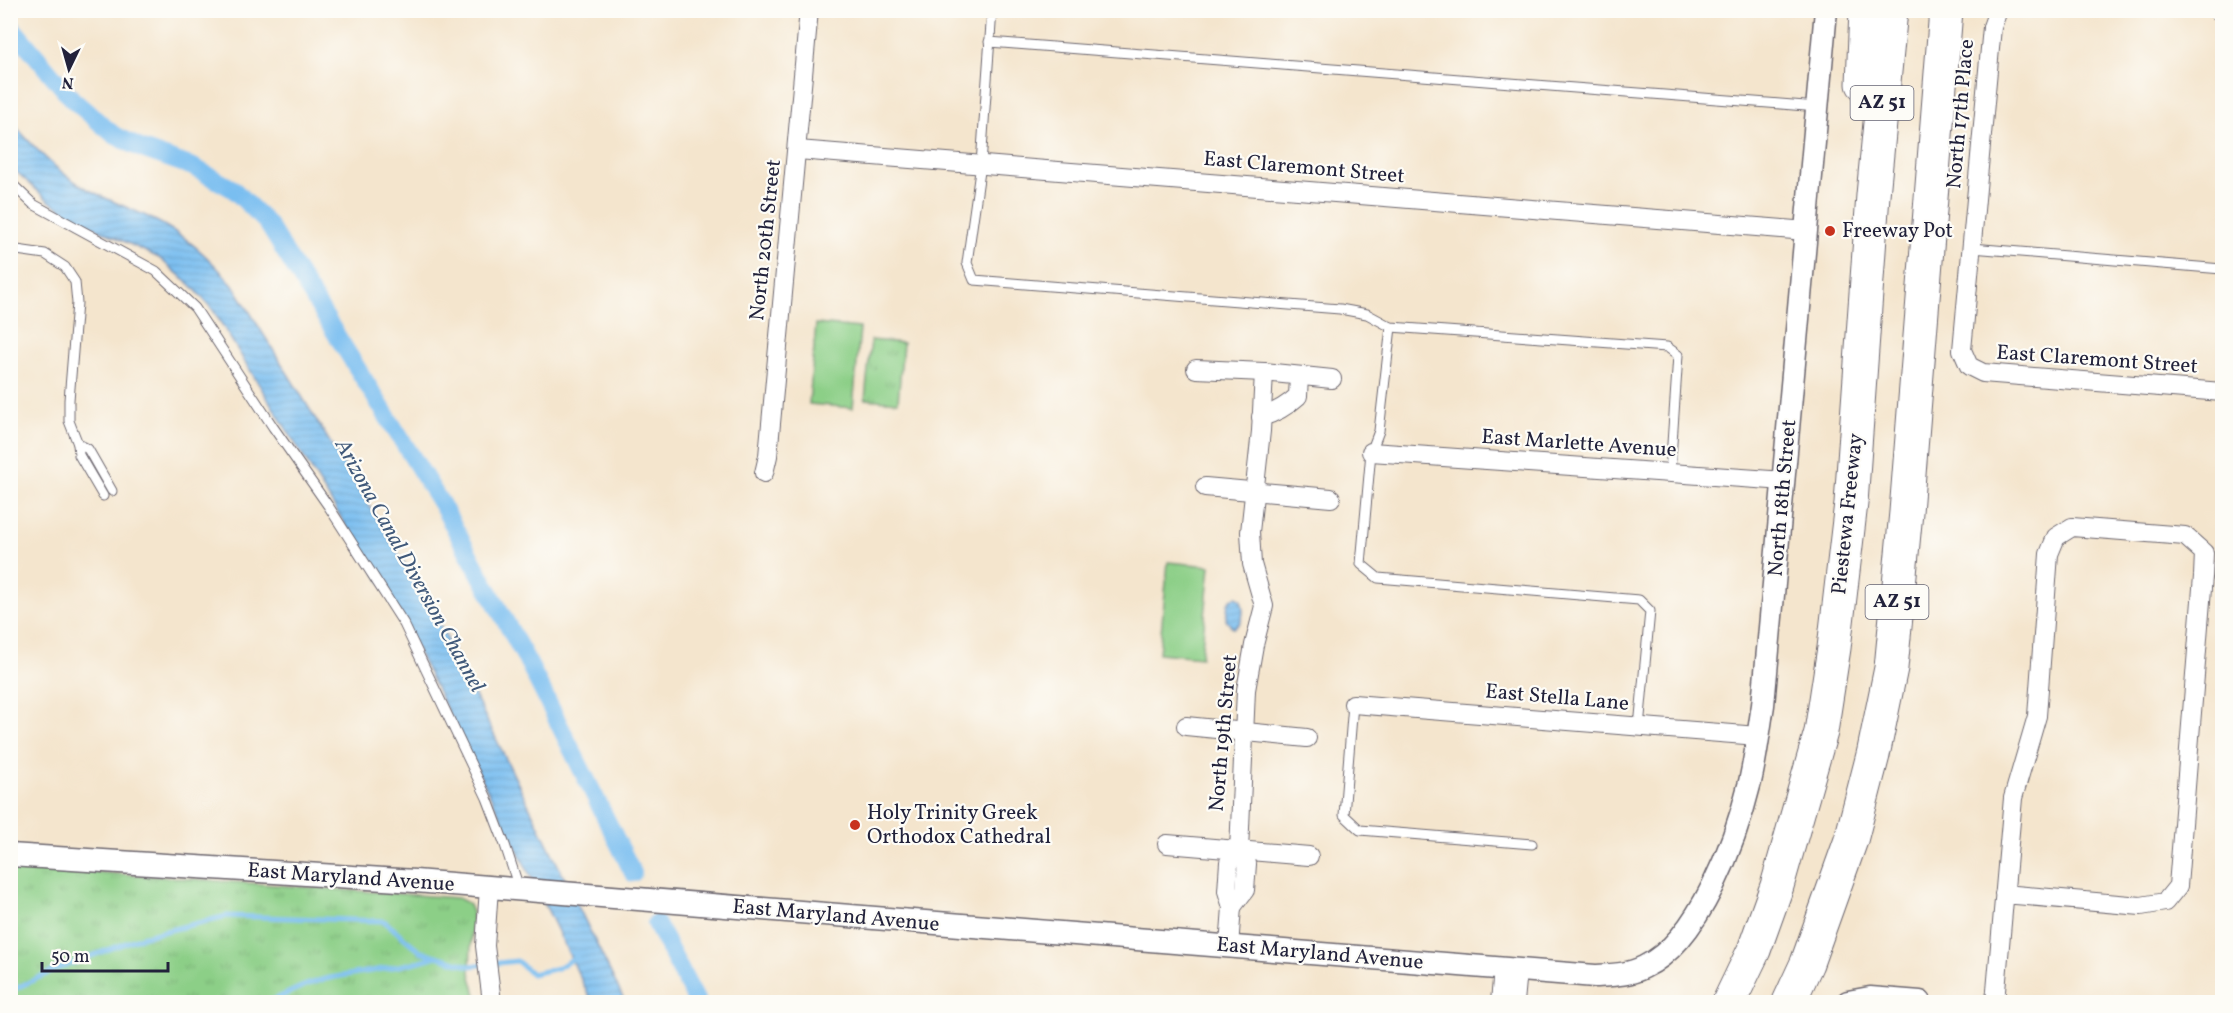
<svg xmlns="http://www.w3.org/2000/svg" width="2233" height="1013" viewBox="0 0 2233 1013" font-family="Vollkorn,serif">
<defs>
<pattern id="grass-tufts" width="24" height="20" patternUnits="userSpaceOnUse" patternTransform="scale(1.5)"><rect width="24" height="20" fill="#8ccf87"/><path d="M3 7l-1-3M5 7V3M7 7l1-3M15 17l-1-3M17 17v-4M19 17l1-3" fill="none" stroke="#78b175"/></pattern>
<pattern id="water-rules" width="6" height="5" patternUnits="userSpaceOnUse" patternTransform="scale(1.5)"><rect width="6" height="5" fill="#79bef0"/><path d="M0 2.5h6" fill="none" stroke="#68a3cf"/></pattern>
</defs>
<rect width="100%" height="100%" fill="#fdfcf7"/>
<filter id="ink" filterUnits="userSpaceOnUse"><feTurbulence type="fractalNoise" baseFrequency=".0167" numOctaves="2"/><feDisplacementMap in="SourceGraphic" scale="12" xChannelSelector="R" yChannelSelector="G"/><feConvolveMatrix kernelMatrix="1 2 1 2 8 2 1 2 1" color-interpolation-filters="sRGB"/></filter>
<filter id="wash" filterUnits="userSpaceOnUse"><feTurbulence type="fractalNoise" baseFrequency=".008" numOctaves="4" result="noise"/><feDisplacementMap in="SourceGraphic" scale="24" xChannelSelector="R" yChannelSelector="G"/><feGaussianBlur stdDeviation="1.35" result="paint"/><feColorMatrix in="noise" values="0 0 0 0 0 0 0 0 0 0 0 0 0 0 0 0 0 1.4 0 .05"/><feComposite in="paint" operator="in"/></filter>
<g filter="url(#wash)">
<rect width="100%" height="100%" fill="#f4e5cd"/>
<g fill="url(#grass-tufts)" stroke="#577861" stroke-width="1.5">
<path d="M 871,340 L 903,343 L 898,402 L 865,399 Z"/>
<path d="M 10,866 L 458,898 L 468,903 L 472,912 L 470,973 L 478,1002 L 11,1002 Z"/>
</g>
<g fill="#8ccf87" stroke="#577861" stroke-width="1.5">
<path d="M 816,324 L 860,328 L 853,408 L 809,404 Z"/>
<path d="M 1168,562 L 1210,566 L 1201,657 L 1159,653 Z"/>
</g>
<g fill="url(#water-rules)" stroke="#4e7096" stroke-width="1.5">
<path d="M 10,120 C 30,143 51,166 77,183 C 105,201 139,210 167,227 C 195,243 215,264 235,288 L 431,606 L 625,1002 L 592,1002 L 552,919 L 393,602 L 213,310 L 192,286 L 159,258 L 75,218 L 49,201 L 11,167 Z"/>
<path d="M 1236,597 L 1240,599 C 1245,609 1244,624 1233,628 L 1226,620 L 1228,604 L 1231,599 Z"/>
</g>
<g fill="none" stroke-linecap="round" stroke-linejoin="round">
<g stroke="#79bef0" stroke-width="5">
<path d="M 10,991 L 55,970 L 141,937 L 227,916 L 384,921 L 420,951 L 469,966 L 517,961 L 532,974 L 558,968 L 577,956"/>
<path d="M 269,1002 C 289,993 308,982 330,978 C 366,971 402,968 437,956"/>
</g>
<g stroke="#79bef0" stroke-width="18">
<path d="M 10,25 L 73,100 L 114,135 L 142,149 L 193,167 L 233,189 L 267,223 L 442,505 L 530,666 L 633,873"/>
<path d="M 656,923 L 697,1002"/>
</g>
</g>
</g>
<g filter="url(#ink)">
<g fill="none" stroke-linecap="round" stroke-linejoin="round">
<defs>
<g id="service">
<path d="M 992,10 L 981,164 L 967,263 L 974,280 L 1340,309 L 1367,314 L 1391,327 L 1667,347 L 1678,355 L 1670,473"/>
<path d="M 989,42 L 1818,107"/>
<path d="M 10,182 L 33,204 L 156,271 L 195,308 L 273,427 L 329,507 L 404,624 L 487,798 L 505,845 L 519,888"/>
<path d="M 1972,248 L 2222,269"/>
<path d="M 10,249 L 45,254 L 65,267 L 75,282 L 77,303 L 69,400 L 69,421 L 78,444 L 79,455 L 103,496"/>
<path d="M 1391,327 L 1379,431 L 1371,452 L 1361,564 L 1378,578 L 1639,600 L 1650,611 L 1639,727"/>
<path d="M 78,444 L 88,449 L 112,491"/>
<path d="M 1353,704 L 1344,815 L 1360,830 L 1532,844"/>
</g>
<g id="minor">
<path d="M 1998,10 L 1992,27 L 1962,350 L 1969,366 L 1983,373 L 2222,392"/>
<path d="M 2217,10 L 2222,11"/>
<path d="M 798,150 L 1807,231"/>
<path d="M 1196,369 L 1264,372 L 1332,379"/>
<path d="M 1261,417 C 1276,413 1287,406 1298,396 L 1299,376"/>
<path d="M 1371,452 L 1785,481"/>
<path d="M 764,473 L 768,456 L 809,10"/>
<path d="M 1205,487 L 1331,498"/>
<path d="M 1353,704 L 1758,736"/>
<path d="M 1186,726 L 1307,738"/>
<path d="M 1167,844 L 1309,856"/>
<path d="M 489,888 L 485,946 L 492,1002"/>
<path d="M 1232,907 L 1245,890 L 1247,864 L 1239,851 L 1246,690 L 1254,645 L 1264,606 L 1252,564 L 1250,532 L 1261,431 L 1264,372"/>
<path d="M 1229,947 L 1232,907 L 1227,891 L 1229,862 L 1239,851"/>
<path d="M 1500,1002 L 1503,969"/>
<path d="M 1515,1002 L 1518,970"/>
<path d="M 1995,1002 L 2013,798 L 2037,716 L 2049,554 L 2056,537 L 2072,527 L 2185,536 L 2204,553 L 2203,576 L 2178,886 L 2165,902 L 2141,906 L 2004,894"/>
</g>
<g id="tertiary">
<path d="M 10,855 L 415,881 L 1595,976 C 1612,975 1629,975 1644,967 C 1700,941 1736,839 1750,782 C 1756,756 1759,730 1763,705 L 1826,10"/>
<path d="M 1848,1002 L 1870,998 L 1920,1002"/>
</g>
<g id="motorway">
<path d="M 1863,84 L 1866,10"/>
<path d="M 1729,1002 L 1754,950 L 1777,886 L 1821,732 L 1834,648 L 1851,503 L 1873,195 L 1891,10"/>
<path d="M 1789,1002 L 1807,963 L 1851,840 L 1873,755 L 1891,668 L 1906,512 L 1946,10"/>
</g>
</defs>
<use href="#service" stroke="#6c666e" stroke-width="11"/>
<use href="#minor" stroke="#6c666e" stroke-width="20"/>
<use href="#tertiary" stroke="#6c666e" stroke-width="25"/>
<use href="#motorway" stroke="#6c666e" stroke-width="35"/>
<use href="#service" stroke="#fff" stroke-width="9"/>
<use href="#minor" stroke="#fff" stroke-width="18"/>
<use href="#tertiary" stroke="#fff" stroke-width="22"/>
<use href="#motorway" stroke="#fff" stroke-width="33"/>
</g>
</g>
<g fill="#c8321e" stroke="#fdfcf7" stroke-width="2">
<circle cx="1830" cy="231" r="6"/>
<circle cx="855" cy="825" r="6"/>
</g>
<g text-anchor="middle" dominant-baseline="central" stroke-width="4.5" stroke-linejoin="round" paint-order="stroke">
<g fill="#fdfcf7" stroke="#646373" stroke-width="1.5">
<rect x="1850.5" y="86" width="63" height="34" rx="4.5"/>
<rect x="1865.5" y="585" width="63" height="34" rx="4.5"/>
</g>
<g font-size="20" font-weight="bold" fill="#22223b">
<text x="1882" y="103">AZ 51</text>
<text x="1897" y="602">AZ 51</text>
</g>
<g font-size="21" fill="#22223b" stroke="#fdfcf7">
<text transform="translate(1961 114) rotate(-85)">North 17th Place</text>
<text transform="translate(1304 168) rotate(5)">East Claremont Street</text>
<text transform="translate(766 240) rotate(-84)">North 20th Street</text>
<text transform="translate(2097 360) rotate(4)">East Claremont Street</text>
<text transform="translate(1579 444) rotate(4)">East Marlette Avenue</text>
<text transform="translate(1783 498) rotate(-85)">North 18th Street</text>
<text transform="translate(1848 514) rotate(-84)">Piestewa Freeway</text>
<text transform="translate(1557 698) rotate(5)">East Stella Lane</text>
<text transform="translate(1224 733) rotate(-85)">North 19th Street</text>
<text transform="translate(351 878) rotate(4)">East Maryland Avenue</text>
<text transform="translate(836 916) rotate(5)">East Maryland Avenue</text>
<text transform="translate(1320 954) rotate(5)">East Maryland Avenue</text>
</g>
<g font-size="21" fill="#22223b" stroke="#fdfcf7" text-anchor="start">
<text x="1842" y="231">Freeway Pot</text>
<text x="867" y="813">Holy Trinity Greek<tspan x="867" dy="24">Orthodox Cathedral</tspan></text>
</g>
<g font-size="22" font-style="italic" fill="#40597a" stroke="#fdfcf7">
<text transform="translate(409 566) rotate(61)">Arizona Canal Diversion Channel</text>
</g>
</g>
<rect width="2233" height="1013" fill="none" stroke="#fdfcf7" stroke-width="36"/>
<g transform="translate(69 69) rotate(185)" stroke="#fdfcf7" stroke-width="4.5" paint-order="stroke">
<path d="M0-4.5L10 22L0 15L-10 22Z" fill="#22223b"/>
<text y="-9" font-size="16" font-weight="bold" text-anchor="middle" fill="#22223b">N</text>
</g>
<path d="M42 962v9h126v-9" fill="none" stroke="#22223b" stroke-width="3"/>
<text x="51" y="962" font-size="18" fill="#22223b" stroke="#fdfcf7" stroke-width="4.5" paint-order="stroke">50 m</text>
</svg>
